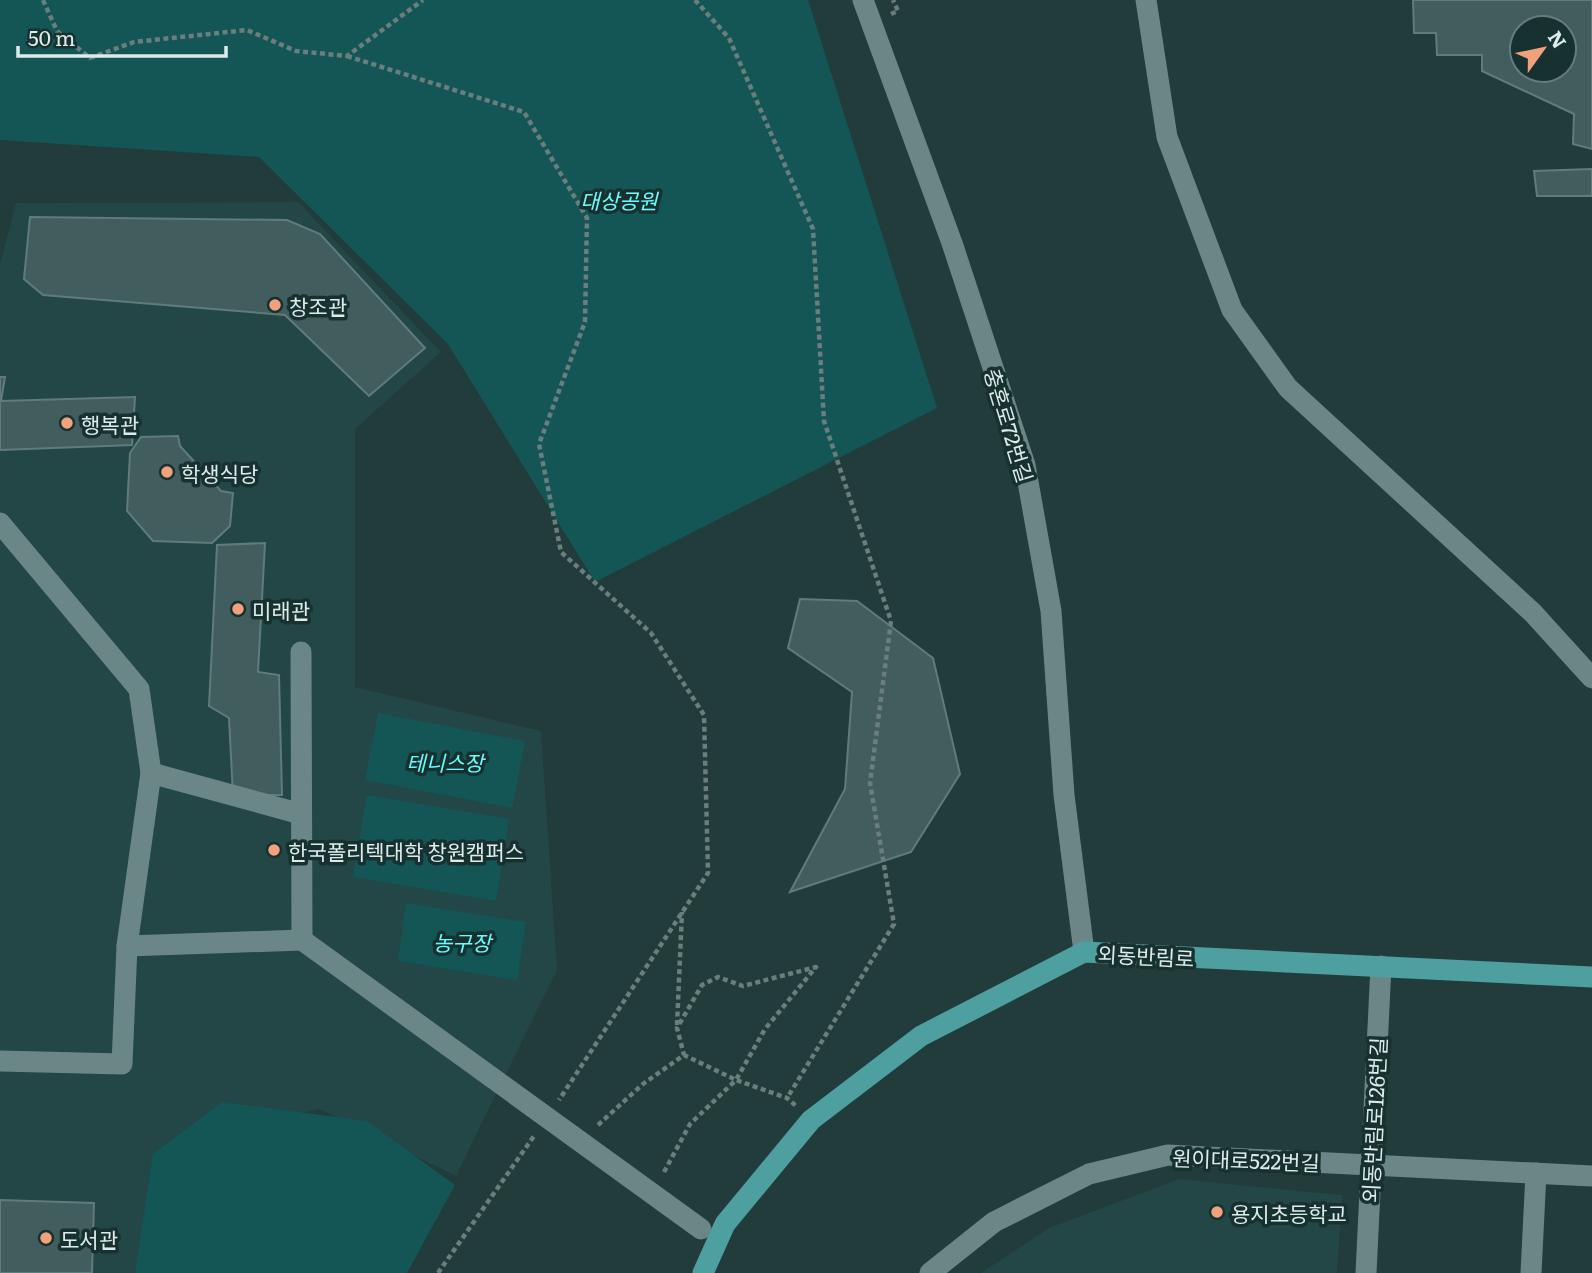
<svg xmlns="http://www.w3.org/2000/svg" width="1592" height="1273" viewBox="0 0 1592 1273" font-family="Literata,'Noto Sans KR',serif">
<rect width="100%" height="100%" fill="#223b3b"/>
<g fill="#234747">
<path d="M 298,202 L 441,352 L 355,429 L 355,687 L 541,731 L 557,970 L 456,1176 L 320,1109 L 193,1136 L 141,1273 L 0,1273 L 0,264 L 16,203 Z"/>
<path d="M 1179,1179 L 1342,1195 L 1337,1273 L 981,1273 L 1049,1228 Z"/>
</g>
<g fill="#145656">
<path d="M 0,0 L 808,0 L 937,408 L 595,582 L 448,344 L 259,157 L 0,140 Z"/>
<path d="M 378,713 L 525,741 L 512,808 L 365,780 Z"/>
<path d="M 367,795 L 509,819 L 496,901 L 353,877 Z"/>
<path d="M 406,903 L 526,922 L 517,980 L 398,961 Z"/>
<path d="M 222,1102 L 367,1121 L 455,1185 L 407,1273 L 135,1273 L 153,1154 Z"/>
</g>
<g fill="#425d5d" stroke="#607b7b" stroke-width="2" fill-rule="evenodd">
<path d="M 1413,0 L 1592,0 L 1592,149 L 1573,144 L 1574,114 L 1482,71 L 1482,55 L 1437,55 L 1436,33 L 1414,33 ZM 1522,28 L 1564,28 L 1564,70 L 1522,70 Z"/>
<path d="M 1592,169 L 1592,196 L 1537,196 L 1534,171 Z"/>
<path d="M 30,217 L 287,220 L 320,234 L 425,348 L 369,396 L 285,315 L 43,295 L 24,279 Z"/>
<path d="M 0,377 L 5,377 L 1,401 L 135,397 L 132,445 L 0,450 Z"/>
<path d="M 178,436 L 180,446 L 221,491 L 233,493 L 230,526 L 212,543 L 153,541 L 127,511 L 130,453 L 141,437 Z"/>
<path d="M 265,543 L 258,672 L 279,675 L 282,795 L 233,795 L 229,718 L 209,706 L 217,545 Z"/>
<path d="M 800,599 L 857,601 L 933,658 L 960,774 L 911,852 L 790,892 L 845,789 L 852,692 L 788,648 Z"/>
<path d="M 0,1200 L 94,1203 L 92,1273 L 0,1273 Z"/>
</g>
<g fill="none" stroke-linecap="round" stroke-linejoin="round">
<g stroke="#697e7d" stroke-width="4.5" stroke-dasharray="5 3.5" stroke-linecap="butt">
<path d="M 43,0 L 57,31 L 90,58 L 134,42 L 247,30 L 296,51 L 347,56 L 423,0"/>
<path d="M 695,0 L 729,38 L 813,229 L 824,421 L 891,621 L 870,783 L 894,924 L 787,1098"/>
<path d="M 891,14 L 898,11 L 893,0"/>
<path d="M 347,56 L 524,112 L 587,218 L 585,322 L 539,444 L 561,552 L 651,633 L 704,715 L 708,873 L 559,1100"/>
<path d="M 677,1025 L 682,912"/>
<path d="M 598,1125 L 643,1084 L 684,1055 L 736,1080 L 765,1029 L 816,967 L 743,986 L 718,977 L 702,985 L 677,1028 L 684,1055"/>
<path d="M 664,1172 L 690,1124 L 736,1080 L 787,1098 L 796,1106"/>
<path d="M 438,1273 L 534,1136"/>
</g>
<g stroke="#6b8686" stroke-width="21">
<path d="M 863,0 L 952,243 L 1025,465 L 1051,611 L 1064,795 L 1084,952"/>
<path d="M 1146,0 L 1167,137 L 1232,310 L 1288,388 L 1533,613 L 1592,678"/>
<path d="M 0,523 L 139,689 L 151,773 L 127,946 L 122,1064 L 0,1061"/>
<path d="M 301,652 L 302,940"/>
<path d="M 151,773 L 301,814"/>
<path d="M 127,946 L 302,940 L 701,1229"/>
<path d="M 930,1273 L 994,1222 L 1089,1174 L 1168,1155 L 1592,1176"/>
<path d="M 1366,1273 L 1381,966"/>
<path d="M 1531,1273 L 1536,1173"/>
</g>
<path stroke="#4d9fa0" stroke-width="21" d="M 703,1273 L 725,1224 L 811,1120 L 921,1036 L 1084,952 L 1592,977"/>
</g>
<g fill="#f1a17c" stroke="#173131" stroke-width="2.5">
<circle cx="275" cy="305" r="7"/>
<circle cx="67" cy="423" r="7"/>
<circle cx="167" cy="472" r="7"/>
<circle cx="238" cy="609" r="7"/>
<circle cx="274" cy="850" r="7"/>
<circle cx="1217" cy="1212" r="7"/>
<circle cx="46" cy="1238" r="7"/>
</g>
<g text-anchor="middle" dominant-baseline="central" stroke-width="7" stroke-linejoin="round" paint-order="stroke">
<g font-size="21" font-style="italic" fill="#6cfbfb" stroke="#173131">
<text x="619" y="199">대상공원</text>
<text x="445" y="761">테니스장</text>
<text x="462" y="941">농구장</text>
</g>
<g font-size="21" fill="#ddeceb" stroke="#173131" text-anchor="start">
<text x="289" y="305">창조관</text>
<text x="81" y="423">행복관</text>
<text x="181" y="472">학생식당</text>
<text x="252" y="609">미래관</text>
<text x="288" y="850">한국폴리텍대학 창원캠퍼스</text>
<text x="1231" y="1212">용지초등학교</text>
<text x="60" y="1238">도서관</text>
</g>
<g font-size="21" fill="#ddeceb" stroke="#173131">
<text transform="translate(1010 425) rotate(73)">충혼로72번길</text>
<text transform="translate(1146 955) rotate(3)">외동반림로</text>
<text transform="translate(1373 1120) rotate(-87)">외동반림로126번길</text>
<text transform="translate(1246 1159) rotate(2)">원이대로522번길</text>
</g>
</g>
<g transform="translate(1543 49) rotate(57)"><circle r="33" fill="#173131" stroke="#667c7b" stroke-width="2"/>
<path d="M0-5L12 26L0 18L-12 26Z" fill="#f1a17c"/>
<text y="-10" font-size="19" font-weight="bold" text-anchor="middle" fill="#ddeceb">N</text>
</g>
<path d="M18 46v10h208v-10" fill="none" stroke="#ddeceb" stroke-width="3.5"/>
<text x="28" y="46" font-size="21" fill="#ddeceb" stroke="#173131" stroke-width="5" paint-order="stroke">50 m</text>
</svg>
